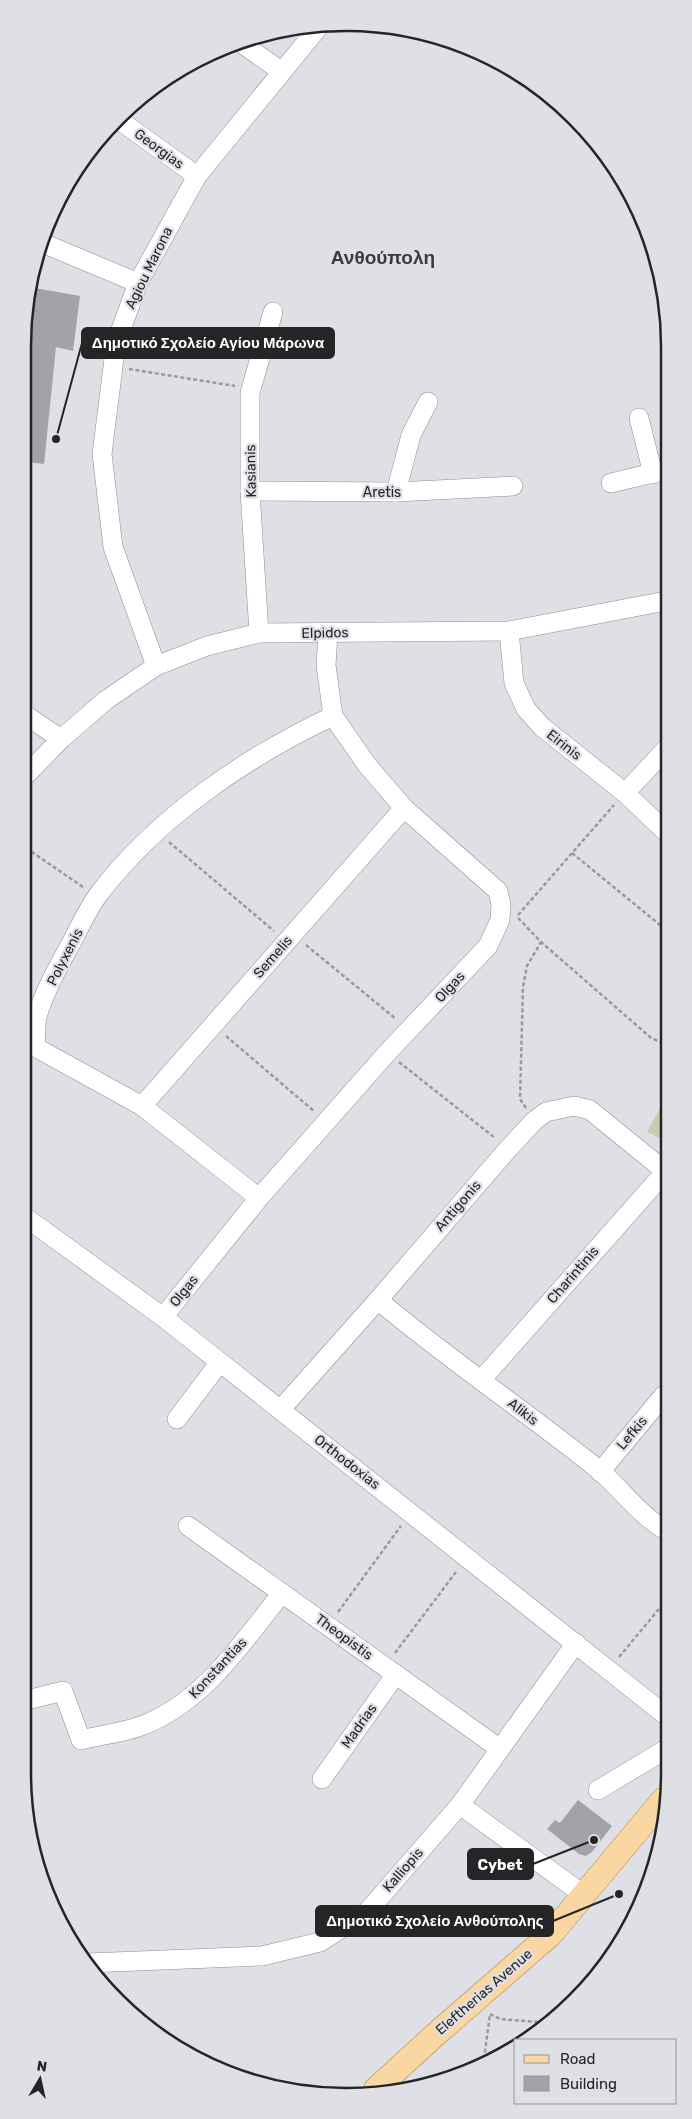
<svg xmlns="http://www.w3.org/2000/svg" width="692" height="2119" viewBox="0 0 692 2119" font-family="Rubik,sans-serif">
<rect width="100%" height="100%" fill="#dee0e6"/>
<path fill="#cacda9" d="M 665,1099 L 665,1141 L 647,1132 Z"/>
<g fill="#a1a3a9">
<path d="M 29,287 L 80,296 L 73,351 L 56,347 L 44,464 L 28,462 Z"/>
<path d="M 578,1800 L 612,1826 L 592,1852 L 586,1856 L 579,1854 L 547,1829 L 555,1820 L 560,1823 Z"/>
</g>
<g fill="none" stroke-linecap="round" stroke-linejoin="round">
<defs>
<g id="minor">
<path d="M 244,45 L 281,71"/>
<path d="M 122,122 L 197,176"/>
<path d="M 45,244 L 138,283"/>
<path d="M 639,418 L 653,474"/>
<path d="M 611,483 L 666,470"/>
<path d="M 250,491 L 396,492 L 513,486"/>
<path d="M 396,492 L 411,435 L 428,402"/>
<path d="M 509,631 L 514,683 L 526,709 L 542,727 L 625,793 L 665,831"/>
<path d="M 259,633 L 250,491 L 250,393 L 273,312"/>
<path d="M 156,666 L 113,547 L 102,454 L 116,343 L 138,283 L 197,176 L 317,29"/>
<path d="M 27,716 L 61,739"/>
<path d="M 27,774 L 61,739 L 106,700 L 156,666 L 207,646 L 259,633 L 509,631 L 666,601"/>
<path d="M 625,793 L 666,749"/>
<path d="M 142,1106 L 404,808"/>
<path d="M 259,1198 L 142,1106 L 35,1047 C 36,1037 35,1026 37,1017 C 44,992 58,967 70,945 C 79,929 87,910 98,895 C 156,818 246,757 333,716"/>
<path d="M 25,1217 L 163,1317 L 664,1714"/>
<path d="M 378,1300 C 449,1360 527,1412 599,1470 C 618,1486 643,1518 664,1529"/>
<path d="M 163,1317 L 259,1198 L 387,1053 L 488,946 L 500,920 L 501,905 L 498,891 L 404,808 L 367,765 L 333,716 L 326,665 L 328,634"/>
<path d="M 482,1379 L 665,1172"/>
<path d="M 280,1410 L 378,1300 L 508,1149 L 534,1121 L 546,1112 L 574,1106 L 590,1110 L 665,1171"/>
<path d="M 177,1419 L 220,1362"/>
<path d="M 600,1472 L 664,1395"/>
<path d="M 188,1526 L 500,1749"/>
<path d="M 23,1701 L 63,1691 L 81,1740 C 100,1735 122,1733 141,1726 C 203,1703 242,1643 282,1593"/>
<path d="M 322,1779 L 396,1674"/>
<path d="M 598,1790 L 663,1751"/>
<path d="M 460,1805 L 584,1895"/>
<path d="M 88,1963 L 262,1956 L 320,1942 L 367,1912 L 460,1805 L 576,1643"/>
</g>
<path id="major" d="M 376,2089 L 435,2035 L 551,1934 L 663,1800"/>
</defs>
<use href="#minor" stroke="#8c8e93" stroke-width="20"/>
<use href="#major" stroke="#ae884f" stroke-width="25"/>
<g stroke="#999a9f" stroke-width="2.5" stroke-dasharray="4 2.5" stroke-linecap="butt">
<path d="M 129,369 L 235,386"/>
<path d="M 169,842 L 274,931"/>
<path d="M 26,848 L 83,887"/>
<path d="M 572,853 L 665,929"/>
<path d="M 518,915 L 614,805"/>
<path d="M 518,918 L 541,942 L 650,1037 L 665,1045"/>
<path d="M 306,945 L 396,1019"/>
<path d="M 226,1036 L 315,1112"/>
<path d="M 399,1062 L 495,1138"/>
<path d="M 526,1108 L 520,1099 L 523,987 L 527,966 L 541,942"/>
<path d="M 338,1612 L 401,1526"/>
<path d="M 395,1653 L 456,1572"/>
<path d="M 619,1657 L 664,1603"/>
<path d="M 570,2001 L 571,1999"/>
<path d="M 490,2014 L 500,2019 L 549,2023"/>
<path d="M 484,2059 L 490,2014"/>
</g>
<use href="#minor" stroke="#fff" stroke-width="19"/>
<use href="#major" stroke="#fad7a2" stroke-width="24"/>
</g>
<g text-anchor="middle" dominant-baseline="central" stroke-width="4.5" stroke-linejoin="round" paint-order="stroke">
<g font-size="14" fill="#252527" stroke="#dee0e6">
<text transform="translate(159 149) rotate(36)">Georgias</text>
<text transform="translate(149 268) rotate(-64)">Agiou Marona</text>
<text transform="translate(251 471) rotate(-91)">Kasianis</text>
<text x="382" y="492">Aretis</text>
<text transform="translate(325 633) rotate(-1)">Elpidos</text>
<text transform="translate(564 745) rotate(38)">Eirinis</text>
<text transform="translate(65 957) rotate(-63)">Polyxenis</text>
<text transform="translate(273 957) rotate(-49)">Semelis</text>
<text transform="translate(450 987) rotate(-47)">Olgas</text>
<text transform="translate(458 1206) rotate(-49)">Antigonis</text>
<text transform="translate(573 1275) rotate(-49)">Charintinis</text>
<text transform="translate(184 1291) rotate(-51)">Olgas</text>
<text transform="translate(523 1412) rotate(38)">Alikis</text>
<text transform="translate(632 1433) rotate(-50)">Lefkis</text>
<text transform="translate(347 1462) rotate(38)">Orthodoxias</text>
<text transform="translate(344 1637) rotate(36)">Theopistis</text>
<text transform="translate(218 1668) rotate(-47)">Konstantias</text>
<text transform="translate(359 1726) rotate(-55)">Madrias</text>
<text transform="translate(403 1870) rotate(-49)">Kalliopis</text>
<text transform="translate(484 1992) rotate(-41)">Eleftherias Avenue</text>
</g>
<g font-size="19" font-weight="bold" fill="#393b40" stroke="#dee0e6">
<text x="383" y="257">Ανθούπολη</text>
</g>
</g>
<path d="M0 0H692V2119H0ZM346 31H346A315 315 0 0 1 661 346V1773A315 315 0 0 1 346 2088H346A315 315 0 0 1 31 1773V346A315 315 0 0 1 346 31Z" fill="#dee0e6" fill-rule="evenodd"/>
<path fill="none" stroke="#252527" stroke-width="2.5" d="M346 31H346A315 315 0 0 1 661 346V1773A315 315 0 0 1 346 2088H346A315 315 0 0 1 31 1773V346A315 315 0 0 1 346 31Z"/>
<path fill="none" stroke="#252527" stroke-width="2" d="M56 439L82 343M594 1840L533 1864M619 1894L553 1921"/>
<g fill="#252527" stroke="#dee0e6" stroke-width="2">
<circle cx="56" cy="439" r="5"/>
<circle cx="594" cy="1840" r="5"/>
<circle cx="619" cy="1894" r="5"/>
</g>
<g fill="#252527" stroke="#252527" stroke-width="2">
<rect x="82" y="328" width="252" height="30" rx="5"/>
<rect x="468" y="1849" width="65" height="30" rx="5"/>
<rect x="316" y="1906" width="237" height="30" rx="5"/>
</g>
<g font-size="15" text-anchor="middle" font-weight="bold" fill="#fff">
<text x="208" y="348">Δημοτικό Σχολείο Αγίου Μάρωνα</text>
<text x="500" y="1870">Cybet</text>
<text x="435" y="1926">Δημοτικό Σχολείο Ανθούπολης</text>
</g>
<rect x="514" y="2039" width="162" height="65" fill="#dee0e6" stroke="#94959a"/>
<rect x="524" y="2055" width="25" height="8" fill="#fad7a2" stroke="#94959a"/>
<text x="560" y="2064" font-size="15" fill="#252527">Road</text>
<rect x="524" y="2076" width="25" height="15" fill="#a1a3a9" stroke="#94959a"/>
<text x="560" y="2089" font-size="15" fill="#252527">Building</text>
<g transform="translate(40 2079) rotate(9)" stroke="#dee0e6" stroke-width="4" paint-order="stroke">
<path d="M0-4L9 19L0 12L-9 19Z" fill="#252527"/>
<text y="-8" font-size="14" font-weight="bold" text-anchor="middle" fill="#252527">N</text>
</g>
</svg>
